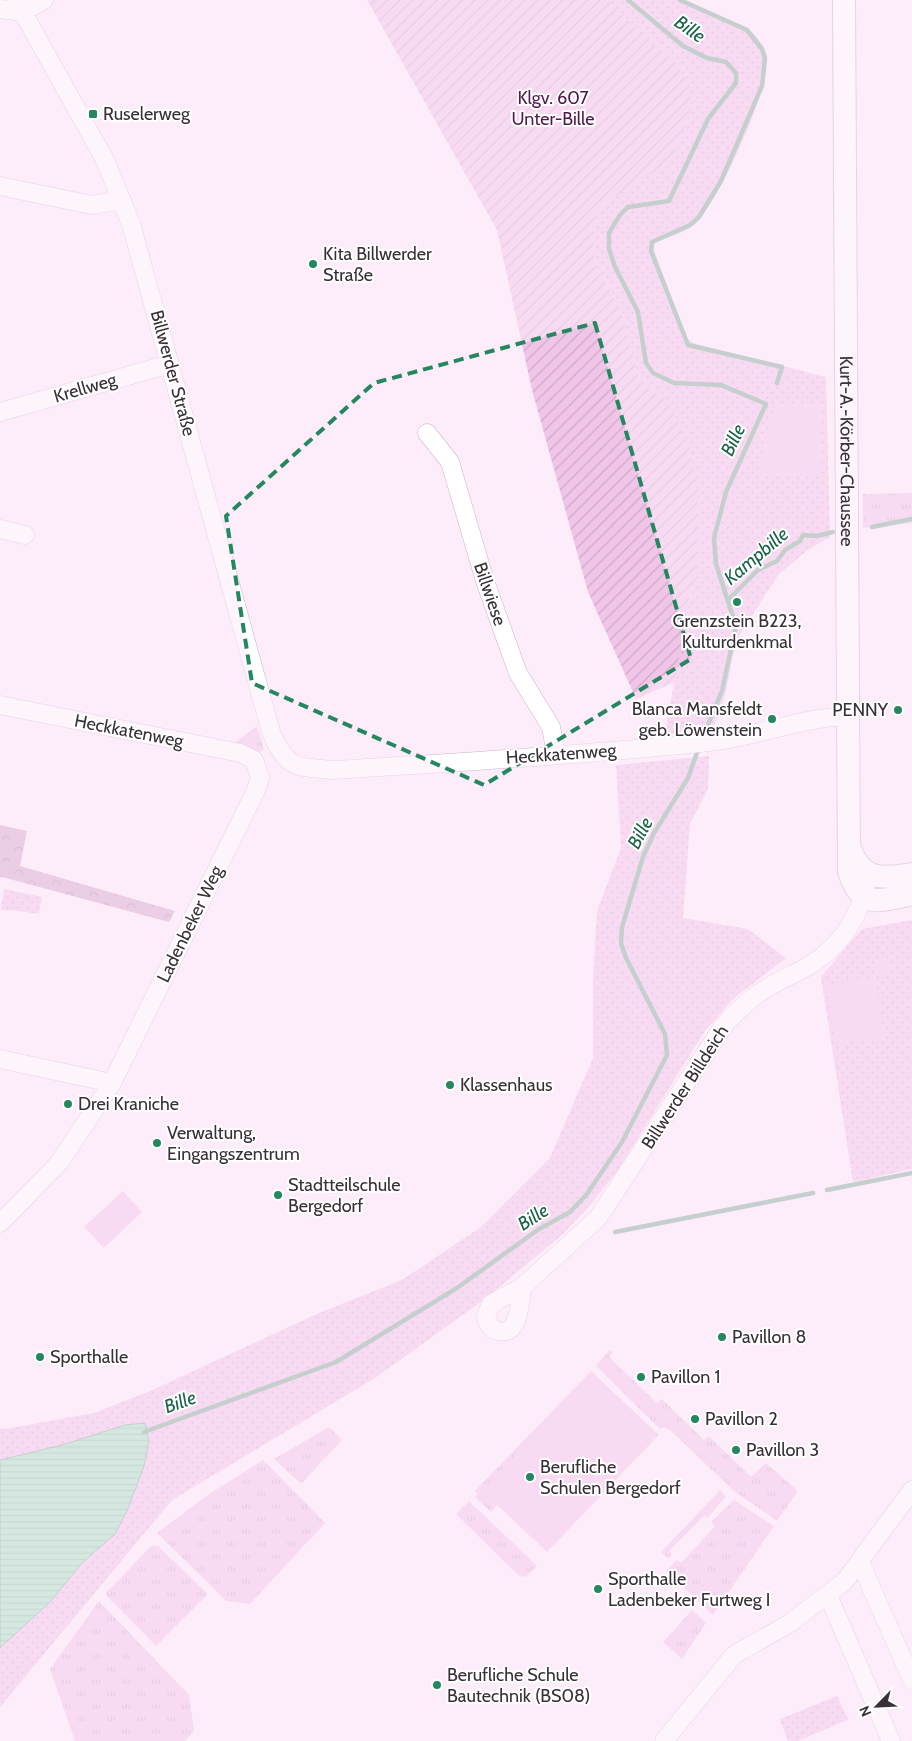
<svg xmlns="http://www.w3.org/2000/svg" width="912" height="1741" viewBox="0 0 912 1741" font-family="Cabin,sans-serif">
<defs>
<pattern id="grass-tufts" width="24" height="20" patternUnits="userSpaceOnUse" patternTransform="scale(1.25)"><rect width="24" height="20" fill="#f1c5e8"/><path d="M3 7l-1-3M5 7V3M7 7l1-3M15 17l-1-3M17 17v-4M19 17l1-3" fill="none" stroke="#cfaac8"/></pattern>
<pattern id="forest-crowns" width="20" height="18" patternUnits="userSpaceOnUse" patternTransform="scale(1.25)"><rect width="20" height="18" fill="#d8a7cf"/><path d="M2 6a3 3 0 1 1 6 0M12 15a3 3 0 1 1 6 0" fill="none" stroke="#b088a9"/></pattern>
<pattern id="park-dots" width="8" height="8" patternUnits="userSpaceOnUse" patternTransform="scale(1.25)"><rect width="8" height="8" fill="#f1c5e8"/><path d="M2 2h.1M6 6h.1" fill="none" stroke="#cfaac8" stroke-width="1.8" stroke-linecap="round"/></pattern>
<pattern id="garden-furrows" width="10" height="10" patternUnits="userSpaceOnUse" patternTransform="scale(1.25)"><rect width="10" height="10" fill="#f1c5e8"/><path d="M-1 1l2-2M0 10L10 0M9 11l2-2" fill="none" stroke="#cfaac8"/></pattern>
<pattern id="water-rules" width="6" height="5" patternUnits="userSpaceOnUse" patternTransform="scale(1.25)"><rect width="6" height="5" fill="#a2e2c2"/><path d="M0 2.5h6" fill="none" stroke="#8cc2a7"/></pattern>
</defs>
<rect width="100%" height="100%" fill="#fdedfa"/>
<g fill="url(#grass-tufts)">
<path d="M 912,493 L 912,523 L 863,528 L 863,494 Z"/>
<path d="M 257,726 L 264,750 L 257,754 L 235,746 L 235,743 Z"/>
<path d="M 610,1350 L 613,1352 L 609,1357 L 657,1403 L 662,1399 L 704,1440 L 709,1436 L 751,1477 L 766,1463 L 798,1491 L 777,1521 L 734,1491 L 670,1430 L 664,1427 L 660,1429 L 596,1366 Z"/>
<path d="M 591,1371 L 659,1435 L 654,1440 L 589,1379 L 483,1491 L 497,1505 L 491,1512 L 475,1497 L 478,1494 L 475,1491 Z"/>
<path d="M 329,1427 L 342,1440 L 301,1484 L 274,1459 Z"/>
<path d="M 263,1460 L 325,1523 L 250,1604 L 226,1601 L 157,1533 L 209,1494 Z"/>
<path d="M 720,1490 L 726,1497 L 707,1518 L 704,1516 L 669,1551 L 672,1554 L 668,1558 L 661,1552 Z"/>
<path d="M 734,1500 L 774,1526 L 713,1615 L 666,1571 L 677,1560 L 681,1563 L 715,1526 L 711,1522 Z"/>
<path d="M 469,1501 L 537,1566 L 526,1577 L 518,1575 L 456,1514 Z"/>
<path d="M 151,1546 L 158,1546 L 208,1594 L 156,1646 L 105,1594 Z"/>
<path d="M 99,1601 L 189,1695 L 194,1731 L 185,1741 L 75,1741 L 50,1669 Z"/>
<path d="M 692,1610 L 706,1623 L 682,1659 L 663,1642 Z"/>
</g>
<path fill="url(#forest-crowns)" d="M 0,825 L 27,831 L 20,866 L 175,911 L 169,922 L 2,877 L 0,878 Z"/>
<g fill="url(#park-dots)">
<path d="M 607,0 L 685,0 L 748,29 C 757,36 765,46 766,58 C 771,89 718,203 694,225 C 686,233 667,237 656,242 L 653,247 L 686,337 L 693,343 L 826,377 L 830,537 L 808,550 L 778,575 L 736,641 L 725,696 L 713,729 L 665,734 L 690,593 L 697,577 L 664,398 L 646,386 L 639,377 L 619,305 L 596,267 L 591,228 L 598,207 L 661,168 L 674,152 L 688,120 L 677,65 Z"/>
<path d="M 709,756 L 708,789 L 690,824 L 683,918 L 748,929 L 786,958 L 734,998 L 705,1031 L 616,1173 L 591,1204 L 563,1234 L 485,1299 L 375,1378 L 172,1500 L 0,1707 L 0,1648 L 51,1601 L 83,1563 L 115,1534 L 127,1511 L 138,1484 L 149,1440 L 125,1425 L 62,1445 L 0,1460 L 0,1428 L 5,1429 L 94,1413 L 148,1392 L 319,1313 L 402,1280 L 481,1227 L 550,1158 L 593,1058 L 593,980 L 597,911 L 621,848 L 616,765 Z"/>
<path d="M 4,889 L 42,897 L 39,914 L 12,910 L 1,910 Z"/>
<path d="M 912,920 L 912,1169 L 853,1182 L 821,977 L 862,929 Z"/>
<path d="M 837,1696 L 848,1719 L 852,1718 L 798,1741 L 788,1741 L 780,1719 Z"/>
</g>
<path fill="url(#garden-furrows)" d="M 367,0 L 607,0 L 677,65 L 689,84 L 691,102 L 688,120 L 674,152 L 661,168 L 599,207 L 591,228 L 596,267 L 619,305 L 639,377 L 646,386 L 664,398 L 670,406 L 689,448 L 697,484 L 699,534 L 697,577 L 690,593 L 675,682 L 636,699 L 588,592 L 532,390 L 497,230 Z"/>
<g fill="#f1c5e8">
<path d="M 776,404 L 822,404 L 821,477 L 757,474 Z"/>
<path d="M 889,957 L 891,972 L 878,974 L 875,960 Z"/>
<path d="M 874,977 L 884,1037 L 836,1044 L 826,985 Z"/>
<path d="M 123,1191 L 142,1212 L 104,1248 L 84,1227 Z"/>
<path d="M 589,1378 L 654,1440 L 547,1552 L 482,1491 Z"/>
</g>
<path fill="url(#water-rules)" stroke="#82ac98" d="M 145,1423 L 149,1441 L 144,1466 L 127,1511 L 115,1534 L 82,1563 L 51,1601 L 0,1648 L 0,1460 L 62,1445 L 125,1425 Z"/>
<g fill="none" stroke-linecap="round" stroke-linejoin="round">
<g stroke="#82ac98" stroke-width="4.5">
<path d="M 628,0 L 683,46 L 707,58 L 726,62 L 736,73 L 736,83 L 708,119 L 669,201 L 628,207 L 620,215 L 609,233 L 609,249 L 615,267 L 638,312 L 646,363 L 653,373 L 674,383 L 721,385 L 766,404 L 726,492 L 714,538 L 716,564 L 736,626 L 722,691 L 703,737"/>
<path d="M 680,0 L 747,30 L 762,49 L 765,58 L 762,86 L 721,181 L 699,217 L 690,225 L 652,242 L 651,251 L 688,345 L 782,367 L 777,383"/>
<path d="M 872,527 L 912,519"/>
<path d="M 728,600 L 758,570 L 777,561 L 785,550 L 800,541 L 803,535 L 817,536 L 833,532"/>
<path d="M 827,1190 L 912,1173"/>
<path d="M 615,1232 L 813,1193"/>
<path d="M 144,1432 L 336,1362 L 457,1288 L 539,1229 L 570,1212 L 587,1194 L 622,1142 L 667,1055 L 665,1034 L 626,958 L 621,943 L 622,927 L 643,857 L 654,833 L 688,778 L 699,747"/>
</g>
<defs>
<g id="minor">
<path d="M 16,0 L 105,160 L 131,224 L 271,732 C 287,770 297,767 334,770 C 459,762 584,755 709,742 C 755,737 800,718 847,716"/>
<path d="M 0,9 L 23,12 L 44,0"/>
<path d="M 0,186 L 92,205 L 122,200"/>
<path d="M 0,412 L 170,364"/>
<path d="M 427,433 L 450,462 L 485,581 L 510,651 L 518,673 L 551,727 L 556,754"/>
<path d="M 0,529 L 25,535"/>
<path d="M 0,705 L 240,753 L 254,760 L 260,777 L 256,790 L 112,1083 L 59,1163 L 0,1223"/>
<path d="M 0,1059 L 112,1083"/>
<path d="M 522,1287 C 520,1300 520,1337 498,1331 C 490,1329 487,1322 486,1316 L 491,1304 L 522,1287 L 598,1218 L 724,1025 C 735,1013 745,1003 758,994 C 772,983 789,977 805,968 C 837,950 859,921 866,884"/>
<path d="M 860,1562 L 912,1680"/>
<path d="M 828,1595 L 891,1741"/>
<path d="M 664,1741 L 734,1655 L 790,1623 L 845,1581 L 912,1490"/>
</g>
<g id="major">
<path id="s1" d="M 844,0 L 849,871 C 860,910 880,901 912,894"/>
<path d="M 850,848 C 861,881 883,879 912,874"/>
</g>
</defs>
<use href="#minor" stroke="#cdb4c8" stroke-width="19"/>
<use href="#major" stroke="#cdb4c8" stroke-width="24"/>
<use href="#minor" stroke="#fff" stroke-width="18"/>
<use href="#major" stroke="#fff" stroke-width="22"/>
</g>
<path d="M0 0H912V1741H0ZM 595,323 L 691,659 L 484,785 L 252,683 L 226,516 L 374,383 Z" fill="#fdedfa" fill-opacity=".55" fill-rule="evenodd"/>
<path fill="none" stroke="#258760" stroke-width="4" stroke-dasharray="10 6" stroke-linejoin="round" d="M 595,323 L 691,659 L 484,785 L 252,683 L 226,516 L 374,383 Z"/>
<g fill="#258760" stroke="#fff" stroke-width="2">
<rect x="88" y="109" width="10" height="10" rx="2.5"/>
<circle cx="313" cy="264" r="5"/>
<circle cx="737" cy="602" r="5"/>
<circle cx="898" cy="710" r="5"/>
<circle cx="772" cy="719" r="5"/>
<circle cx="450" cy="1085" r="5"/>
<circle cx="68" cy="1104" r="5"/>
<circle cx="157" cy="1143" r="5"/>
<circle cx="278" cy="1195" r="5"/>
<circle cx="722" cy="1337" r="5"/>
<circle cx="40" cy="1357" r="5"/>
<circle cx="641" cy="1377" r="5"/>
<circle cx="695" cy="1419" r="5"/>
<circle cx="736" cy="1450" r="5"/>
<circle cx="530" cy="1477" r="5"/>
<circle cx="598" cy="1589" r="5"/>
<circle cx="437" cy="1685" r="5"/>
</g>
<g text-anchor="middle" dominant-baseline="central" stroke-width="4" stroke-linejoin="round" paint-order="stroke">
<g font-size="18" fill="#52184b" stroke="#fff">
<text x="553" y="98">Klgv. 607<tspan x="553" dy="21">Unter-Bille</tspan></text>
</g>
<g font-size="18" fill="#392f37" stroke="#fff" text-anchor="start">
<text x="103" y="114">Ruselerweg</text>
<text x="323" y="254">Kita Billwerder<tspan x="323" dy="21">Straße</tspan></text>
<text x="737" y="621" text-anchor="middle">Grenzstein B223,<tspan x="737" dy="21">Kulturdenkmal</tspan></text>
<text x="762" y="709" text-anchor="end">Blanca Mansfeldt<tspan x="762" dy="21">geb. Löwenstein</tspan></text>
<text x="888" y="710" text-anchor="end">PENNY</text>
<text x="460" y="1085">Klassenhaus</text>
<text x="78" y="1104">Drei Kraniche</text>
<text x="167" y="1133">Verwaltung,<tspan x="167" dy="21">Eingangszentrum</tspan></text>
<text x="288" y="1185">Stadtteilschule<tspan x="288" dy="21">Bergedorf</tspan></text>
<text x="732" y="1337">Pavillon 8</text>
<text x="50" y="1357">Sporthalle</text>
<text x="651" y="1377">Pavillon 1</text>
<text x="705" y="1419">Pavillon 2</text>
<text x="746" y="1450">Pavillon 3</text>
<text x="540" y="1467">Berufliche<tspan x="540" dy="21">Schulen Bergedorf</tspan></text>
<text x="608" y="1579">Sporthalle<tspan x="608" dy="21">Ladenbeker Furtweg I</tspan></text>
<text x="447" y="1675">Berufliche Schule<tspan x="447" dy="21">Bautechnik (BS08)</tspan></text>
</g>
<g font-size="18" fill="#392f37" stroke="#fff">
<text transform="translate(173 373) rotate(75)">Billwerder Straße</text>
<text transform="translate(85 388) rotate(-16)">Krellweg</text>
<text stroke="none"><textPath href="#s1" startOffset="451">Kurt-A.-Körber-Chaussee</textPath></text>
<text transform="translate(490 594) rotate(71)">Billwiese</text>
<text transform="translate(129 731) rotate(11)">Heckkatenweg</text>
<text transform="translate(561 754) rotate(-4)">Heckkatenweg</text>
<text transform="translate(190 924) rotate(-64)">Ladenbeker Weg</text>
<text transform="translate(685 1087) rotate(-57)">Billwerder Billdeich</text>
</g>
<g font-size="19" font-style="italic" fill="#196447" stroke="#fff">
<text transform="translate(690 29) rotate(35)">Bille</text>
<text transform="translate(733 440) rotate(-65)">Bille</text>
<text transform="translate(756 556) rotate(-40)">Kampbille</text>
<text transform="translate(640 833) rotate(-62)">Bille</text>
<text transform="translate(533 1217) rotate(-33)">Bille</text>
<text transform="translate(180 1402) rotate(-20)">Bille</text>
</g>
</g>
<g transform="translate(877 1706) rotate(246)" stroke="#ffffff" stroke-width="4" paint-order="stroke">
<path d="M0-4L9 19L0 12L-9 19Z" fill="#392f37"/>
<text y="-8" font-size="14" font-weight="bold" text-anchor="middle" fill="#392f37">N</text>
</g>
</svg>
